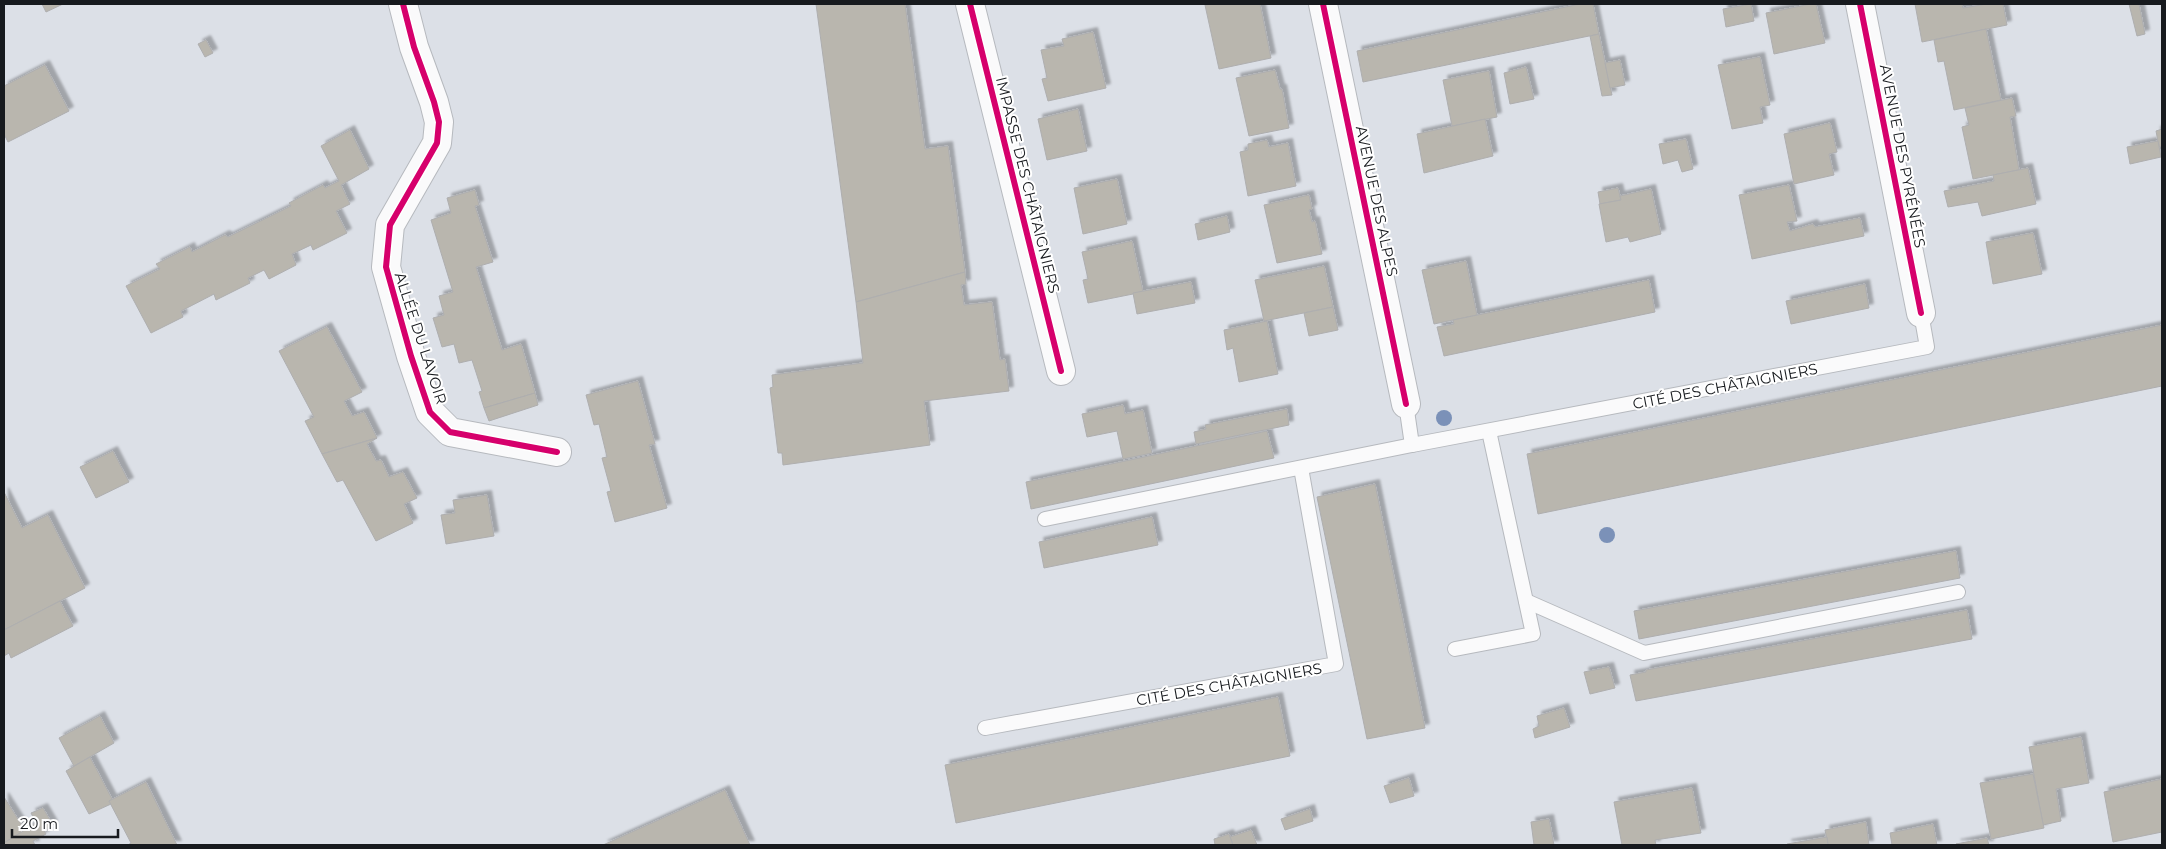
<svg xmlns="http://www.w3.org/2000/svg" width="2166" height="849" viewBox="0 0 2166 849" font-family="Montserrat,sans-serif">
<defs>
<filter id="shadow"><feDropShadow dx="4.5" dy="-4.5" stdDeviation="1" flood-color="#0004"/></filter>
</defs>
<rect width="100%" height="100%" fill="#dce0e7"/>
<g fill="#b9b6ae" stroke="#aeaeaf" filter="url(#shadow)">
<path d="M 42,4 L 63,4 L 46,12 Z"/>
<path d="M 816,4 L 905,4 L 925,149 L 948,146 L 965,272 L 856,302 Z"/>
<path d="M 1212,4 L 1260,4 L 1271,58 L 1219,69 L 1205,5 Z"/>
<path d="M 1580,4 L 1593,4 L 1599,34 L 1363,82 L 1357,51 Z"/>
<path d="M 1751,4 L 1754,21 L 1726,27 L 1723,9 Z"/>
<path d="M 1811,4 L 1816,4 L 1825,43 L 1774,54 L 1766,13 Z"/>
<path d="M 1915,4 L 1962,4 L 1963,8 L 1987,4 L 2003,4 L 2007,25 L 1922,42 Z"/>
<path d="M 2129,4 L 2139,4 L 2145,34 L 2137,36 Z"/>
<path d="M 1986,29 L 2001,100 L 1954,110 L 1944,61 L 1938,62 L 1934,40 Z"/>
<path d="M 1093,32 L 1106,88 L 1048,101 L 1042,79 L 1047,78 L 1041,50 L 1064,46 L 1062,39 Z"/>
<path d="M 1599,34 L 1612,95 L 1602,96 L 1590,36 Z"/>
<path d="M 206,40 L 213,53 L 205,57 L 198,44 Z"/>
<path d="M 1760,57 L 1770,105 L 1760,107 L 1763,123 L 1732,129 L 1718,65 Z"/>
<path d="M 1620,60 L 1625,85 L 1610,88 L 1605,63 Z"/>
<path d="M 45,65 L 69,111 L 8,142 L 4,134 L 4,86 Z"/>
<path d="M 1526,67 L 1534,99 L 1510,104 L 1504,73 Z"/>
<path d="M 1275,70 L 1280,89 L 1282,89 L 1289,128 L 1249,136 L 1236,78 Z"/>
<path d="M 1489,71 L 1497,117 L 1452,126 L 1443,80 Z"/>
<path d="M 2012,98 L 2016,116 L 2010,117 L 2019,170 L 1973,179 L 1962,127 L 1969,125 L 1965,108 Z"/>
<path d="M 1078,109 L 1087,151 L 1047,160 L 1038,119 Z"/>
<path d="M 1485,119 L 1493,156 L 1424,173 L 1417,134 Z"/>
<path d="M 1830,123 L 1837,152 L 1829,154 L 1834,175 L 1794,184 L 1784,134 Z"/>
<path d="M 2162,129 L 2162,146 L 2159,147 L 2156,131 Z"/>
<path d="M 350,130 L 369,169 L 341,185 L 350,204 L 336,211 L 347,233 L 313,250 L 311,245 L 292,254 L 296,265 L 269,279 L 264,270 L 248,278 L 250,283 L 216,300 L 214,294 L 181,311 L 183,317 L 151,333 L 126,286 L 160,269 L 156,264 L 190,247 L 192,252 L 225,235 L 228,237 L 291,206 L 289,203 L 323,185 L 325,188 L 339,181 L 321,146 Z"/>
<path d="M 1686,139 L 1693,169 L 1682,172 L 1678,160 L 1663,164 L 1659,144 Z"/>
<path d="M 1267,140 L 1269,147 L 1288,143 L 1296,186 L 1248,196 L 1240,152 L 1248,150 L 1248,144 Z"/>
<path d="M 2158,141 L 2161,157 L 2130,164 L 2127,147 Z"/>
<path d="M 2028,168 L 2036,204 L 1982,216 L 1978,202 L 1948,207 L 1944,191 L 1994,181 L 1993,175 Z"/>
<path d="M 1117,179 L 1127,224 L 1083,234 L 1074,188 Z"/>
<path d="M 1789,185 L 1797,221 L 1787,222 L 1790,231 L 1813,224 L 1815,227 L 1860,218 L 1864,236 L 1752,259 L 1739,195 Z"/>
<path d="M 1618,188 L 1621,200 L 1600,204 L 1598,192 Z"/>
<path d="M 1651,189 L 1661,234 L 1630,242 L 1628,237 L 1606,242 L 1599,204 L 1621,200 L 1620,196 Z"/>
<path d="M 475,190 L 479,205 L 475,206 L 493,262 L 476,267 L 502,350 L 521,344 L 535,393 L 484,408 L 479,392 L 482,391 L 472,360 L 459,363 L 454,344 L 442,347 L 433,318 L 444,315 L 439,296 L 453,292 L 431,220 L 451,213 L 447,198 Z"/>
<path d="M 1309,195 L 1312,209 L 1309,210 L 1312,222 L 1315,221 L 1322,254 L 1277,263 L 1264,205 Z"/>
<path d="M 1227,216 L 1230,232 L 1198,240 L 1195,224 Z"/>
<path d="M 2033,233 L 2042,274 L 1993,284 L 1986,242 Z"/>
<path d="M 1132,241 L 1143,292 L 1088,303 L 1083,280 L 1088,279 L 1082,252 Z"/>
<path d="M 1466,261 L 1477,315 L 1434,324 L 1422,270 Z"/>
<path d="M 1324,266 L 1333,307 L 1264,321 L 1255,280 Z"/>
<path d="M 965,272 L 966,284 L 961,285 L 964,305 L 992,302 L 1000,360 L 1005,359 L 1009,391 L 924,401 L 930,445 L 783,465 L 782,453 L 778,453 L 770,388 L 773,387 L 772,375 L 863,363 L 856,302 Z"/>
<path d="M 1649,280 L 1655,312 L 1444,356 L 1437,327 L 1454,324 L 1453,320 Z"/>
<path d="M 1191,282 L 1195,303 L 1137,314 L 1133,293 Z"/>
<path d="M 1865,284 L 1869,308 L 1791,324 L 1786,301 Z"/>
<path d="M 1333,307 L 1338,330 L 1309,336 L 1304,313 Z"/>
<path d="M 1267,321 L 1278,374 L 1239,382 L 1233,348 L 1227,350 L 1224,330 Z"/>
<path d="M 2162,325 L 2162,386 L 1538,514 L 1527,454 Z"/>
<path d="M 327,327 L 362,392 L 344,401 L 352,416 L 364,412 L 377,438 L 322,454 L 305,421 L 314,417 L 279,351 Z"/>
<path d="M 638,381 L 655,444 L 649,445 L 667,508 L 615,522 L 607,492 L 611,491 L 602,458 L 607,457 L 599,424 L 594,425 L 586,395 Z"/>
<path d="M 535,393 L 538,405 L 489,421 L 484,408 Z"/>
<path d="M 1123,405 L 1125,414 L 1143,410 L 1152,453 L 1123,459 L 1117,431 L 1087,437 L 1082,414 Z"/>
<path d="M 1287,409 L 1289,425 L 1196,444 L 1194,432 L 1206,429 L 1205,425 Z"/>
<path d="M 1267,431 L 1274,458 L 1031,509 L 1026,482 Z"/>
<path d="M 377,438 L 367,444 L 376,461 L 381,460 L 389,477 L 403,472 L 417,498 L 404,504 L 413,523 L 376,541 L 343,480 L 337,482 L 322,454 Z"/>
<path d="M 113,451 L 129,482 L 96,498 L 80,467 Z"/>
<path d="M 1375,484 L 1425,728 L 1367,739 L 1317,497 Z"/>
<path d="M 4,492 L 22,528 L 48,515 L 85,588 L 4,630 Z"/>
<path d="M 487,495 L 494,536 L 446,544 L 441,515 L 455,513 L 453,500 Z"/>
<path d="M 1152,517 L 1158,545 L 1044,568 L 1039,542 Z"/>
<path d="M 1956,551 L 1960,578 L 1639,639 L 1634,611 Z"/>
<path d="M 60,601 L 73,626 L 11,658 L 9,653 L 4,656 L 4,630 Z"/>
<path d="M 1967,610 L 1972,639 L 1636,701 L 1630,675 L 1646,672 L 1646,670 Z"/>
<path d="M 1609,667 L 1615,688 L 1590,694 L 1584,672 Z"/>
<path d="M 1278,697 L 1290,756 L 956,823 L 945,765 Z"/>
<path d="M 1564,708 L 1570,727 L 1535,738 L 1533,729 L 1539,726 L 1537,716 Z"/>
<path d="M 100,716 L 114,743 L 74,766 L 59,738 Z"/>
<path d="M 2081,737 L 2089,783 L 2056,789 L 2061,821 L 2043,825 L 2029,747 Z"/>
<path d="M 90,757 L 112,799 L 109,801 L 111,804 L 89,814 L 66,771 Z"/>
<path d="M 2033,774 L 2044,828 L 1991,839 L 1980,783 Z"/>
<path d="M 1409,778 L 1414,796 L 1390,803 L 1384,786 Z"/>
<path d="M 2162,779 L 2162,832 L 2113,842 L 2104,792 Z"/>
<path d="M 146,782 L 177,845 L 128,845 L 131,843 L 109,801 Z"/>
<path d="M 1692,788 L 1701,833 L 1655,840 L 1656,845 L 1622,845 L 1614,802 Z"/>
<path d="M 725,790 L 750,845 L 603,845 Z"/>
<path d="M 4,797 L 25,830 L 4,843 Z"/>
<path d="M 43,808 L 53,825 L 44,830 L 46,834 L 33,841 L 35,845 L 4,845 L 4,843 L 36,823 L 31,813 Z"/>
<path d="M 1310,809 L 1313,821 L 1285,830 L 1281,819 Z"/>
<path d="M 1549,819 L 1554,845 L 1534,845 L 1531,822 Z"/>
<path d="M 1866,822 L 1869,845 L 1828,845 L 1825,830 Z"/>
<path d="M 1933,824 L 1937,845 L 1892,845 L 1890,833 Z"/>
<path d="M 1251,830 L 1257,845 L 1233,845 L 1230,837 Z"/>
<path d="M 1229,834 L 1233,845 L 1215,845 L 1214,839 Z"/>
<path d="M 1827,837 L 1828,845 L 1787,845 L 1787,844 Z"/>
<path d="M 1987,838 L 1989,845 L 1956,844 Z"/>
</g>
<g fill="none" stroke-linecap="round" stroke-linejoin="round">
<defs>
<g id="lane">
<path d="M 1406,404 L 1412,445 L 1927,347 L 1921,313"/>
<path d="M 1045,519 L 1412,445"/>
<path d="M 1526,601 L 1644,653 L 1958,592"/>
<path d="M 1455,649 L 1533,634 L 1489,431"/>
<path d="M 985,728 L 1336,664 L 1301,468"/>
</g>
<g id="street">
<path d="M 403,4 L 414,47 L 434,102 L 439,122 L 437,143 L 390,225 L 386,267 L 411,356 L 430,412 L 450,432 L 557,452"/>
<path d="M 970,4 L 1061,371"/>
<path d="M 1323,4 L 1406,404"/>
<path d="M 1860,4 L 1921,313"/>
</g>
</defs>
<use href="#lane" stroke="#b6b9be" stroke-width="16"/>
<use href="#street" stroke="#b6b9be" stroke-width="30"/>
<use href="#lane" stroke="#fafafb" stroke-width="14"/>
<use href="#street" stroke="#fafafb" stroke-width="28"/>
<defs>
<g id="cycleway">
<path d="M 403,4 L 414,47 L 434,102 L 439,122 L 437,143 L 390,225 L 386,267 L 411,356 L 430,412 L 450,432 L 557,452"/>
<path d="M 970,4 L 1061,371"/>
<path d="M 1323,4 L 1406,404"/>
<path d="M 1860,4 L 1921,313"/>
</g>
</defs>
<use href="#cycleway" stroke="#fff" stroke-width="9"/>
<use href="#cycleway" stroke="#d6006c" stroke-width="6"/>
</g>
<g fill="#7b91b8">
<circle cx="1444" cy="418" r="8"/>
<circle cx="1607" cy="535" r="8"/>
</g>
<g text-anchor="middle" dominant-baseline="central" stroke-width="4" stroke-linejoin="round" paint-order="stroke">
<g font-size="15" fill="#171a1e" stroke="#fff">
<text transform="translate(1903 156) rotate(79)">AVENUE DES PYRÉNÉES</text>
<text transform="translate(1028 185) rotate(76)">IMPASSE DES CHÂTAIGNIERS</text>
<text transform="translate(1377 201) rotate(78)">AVENUE DES ALPES</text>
<text transform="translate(421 338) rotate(72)">ALLÉE DU LAVOIR</text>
<text transform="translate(1725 386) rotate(-11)">CITÉ DES CHÂTAIGNIERS</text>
<text transform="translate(1229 684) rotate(-10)">CITÉ DES CHÂTAIGNIERS</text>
</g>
</g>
<rect width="2166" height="849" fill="none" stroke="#171a1e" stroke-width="10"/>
<path d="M12 829v8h106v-8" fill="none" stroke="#171a1e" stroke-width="2.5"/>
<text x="20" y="829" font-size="15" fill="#171a1e" stroke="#ffffff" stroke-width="4" paint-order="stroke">20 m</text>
</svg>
